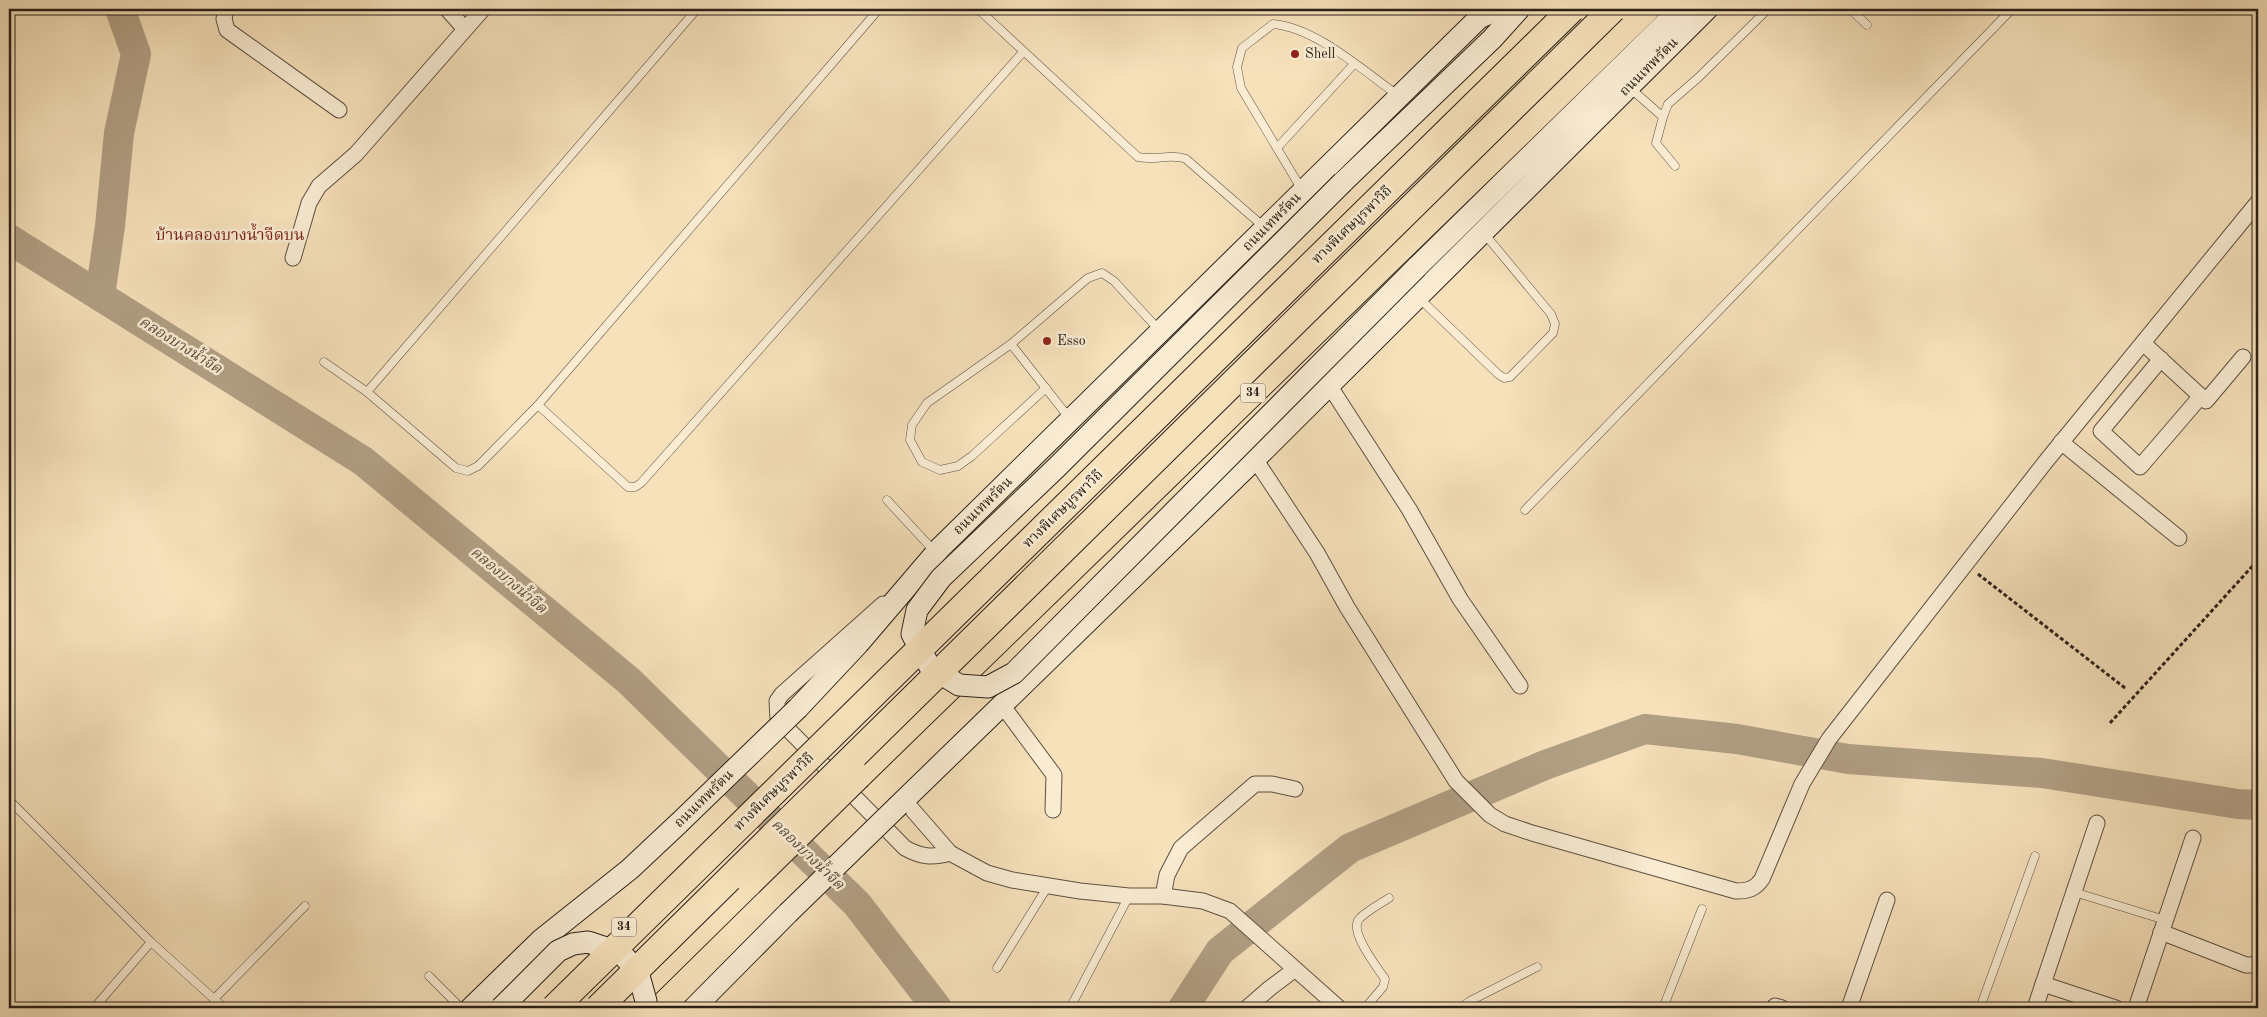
<svg xmlns="http://www.w3.org/2000/svg" width="2267" height="1017" viewBox="0 0 2267 1017" font-family="'Old Standard TT','Noto Serif Thai',serif">
<rect width="100%" height="100%" fill="#f6e1bb"/>
<filter id="stains"><feTurbulence type="fractalNoise" baseFrequency=".004" numOctaves="4"/><feColorMatrix values="0 0 0 0 .2 0 0 0 0 .09 0 0 0 0 .02 0 0 0 .5 -.17"/></filter>
<radialGradient id="worn" r=".72"><stop offset=".6" stop-color="#630" stop-opacity="0"/><stop offset="1" stop-color="#630" stop-opacity=".3"/></radialGradient>
<g fill="none" stroke-linecap="round" stroke-linejoin="round">
<g stroke="#b19f84" stroke-width="30">
<path d="M 9,239 L 363,461 L 628,680 L 857,904 L 937,1008"/>
<path d="M 100,296 L 110,226 L 119,133 L 136,54 L 120,9"/>
<path d="M 1183,1008 L 1220,951 L 1350,848 L 1545,765 L 1645,729 L 1737,739 L 1848,759 L 2042,773 L 2238,804 L 2258,805"/>
</g>
<defs>
<g id="service">
<path d="M 978,9 L 1138,157 C 1156,161 1170,153 1186,159 L 1264,227"/>
<path d="M 1850,9 L 1867,25"/>
<path d="M 1630,88 L 1663,117 L 1668,104 L 1699,77 L 1768,9"/>
<path d="M 1663,117 L 1656,143 L 1675,166"/>
<path d="M 1277,148 L 1354,64"/>
<path d="M 1302,190 L 1241,88 L 1237,67 L 1242,48 L 1273,24 C 1317,28 1363,71 1399,96"/>
<path d="M 1419,298 L 1498,374 L 1504,378 L 1510,377 L 1553,333 L 1555,324 L 1551,314 L 1483,232"/>
<path d="M 1011,344 L 1070,419"/>
<path d="M 324,362 L 367,392 L 456,468 L 468,471 L 478,466 L 538,405 L 879,9"/>
<path d="M 1046,388 L 972,456 L 958,466 L 940,470 L 922,462 L 910,440 L 912,425 L 927,403 L 1011,344 L 1088,278 L 1102,273 L 1114,281 L 1159,330"/>
<path d="M 367,392 L 697,9"/>
<path d="M 538,405 L 628,487 L 635,487 L 641,483 L 1023,52"/>
<path d="M 887,500 L 935,552"/>
<path d="M 1525,510 L 2012,9"/>
<path d="M 9,800 L 151,942 L 224,1008"/>
<path d="M 2074,892 L 2165,920"/>
<path d="M 997,968 L 1048,886"/>
<path d="M 429,976 L 461,1008"/>
<path d="M 214,999 L 305,906"/>
<path d="M 94,1008 L 151,942"/>
<path d="M 1070,1008 L 1129,896"/>
<path d="M 1365,1008 L 1383,987 L 1385,979 C 1377,967 1347,930 1360,918 C 1368,910 1380,904 1389,898"/>
<path d="M 1461,1008 L 1470,1001 L 1537,967"/>
<path d="M 1663,1008 L 1702,909"/>
<path d="M 1980,1008 L 2035,856"/>
</g>
<g id="minor">
<path d="M 226,9 L 224,19 L 227,30 L 339,110"/>
<path d="M 447,9 L 465,29"/>
<path d="M 293,258 L 309,203 L 319,186 L 356,154 L 483,9"/>
<path d="M 2143,343 L 2206,401 L 2243,357"/>
<path d="M 2161,359 L 2101,431 L 2140,467 L 2201,396"/>
<path d="M 1329,385 L 1409,509 L 1460,599 L 1520,686"/>
<path d="M 2061,442 L 2179,538"/>
<path d="M 1255,459 L 1317,553 L 1347,607 L 1456,781 L 1490,815 L 1505,824 L 1532,833 L 1736,891 C 1748,891 1755,889 1762,879 L 1802,784 L 1829,739 L 2047,460 L 2258,202"/>
<path d="M 883,604 L 782,694 L 777,701 L 778,719 L 905,848 C 921,857 932,858 950,853"/>
<path d="M 1002,705 L 1054,775 L 1053,810"/>
<path d="M 904,800 L 950,853 L 987,873 L 1012,880 L 1080,891 L 1129,896 L 1163,896 L 1203,901 L 1230,911 L 1339,1008"/>
<path d="M 1163,896 L 1167,875 L 1181,848 L 1255,784 L 1272,784 L 1295,789"/>
<path d="M 2161,932 L 2246,965 L 2255,965 L 2258,961"/>
<path d="M 2043,984 L 2116,1008"/>
<path d="M 1775,1006 L 1782,1008"/>
<path d="M 1247,1008 L 1270,988 L 1294,970"/>
<path d="M 1849,1008 L 1887,900"/>
<path d="M 2035,1008 L 2097,823"/>
<path d="M 2136,1008 L 2193,838"/>
</g>
<g id="secondary">
<path d="M 1343,182 L 1492,39 L 1519,9"/>
<path d="M 1417,267 L 1680,9"/>
<path d="M 798,708 L 858,644 L 940,548 L 1479,18 L 1499,9"/>
<path d="M 899,805 L 1255,459 L 1707,9"/>
<path d="M 471,1008 L 541,940 L 630,869 L 679,823"/>
<path d="M 694,1008 L 788,913"/>
</g>
<g id="trunk">
<path d="M 859,776 L 1647,9"/>
<path d="M 623,1008 L 750,883"/>
</g>
</defs>
<use href="#service" stroke="#5d5041" stroke-width="9"/>
<use href="#minor" stroke="#5d5041" stroke-width="17"/>
<use href="#secondary" stroke="#2a2018" stroke-width="23"/>
<use href="#trunk" stroke="#2a2018" stroke-width="27"/>
<g stroke="#2a2018" stroke-width="3" stroke-dasharray="4 2.5" stroke-linecap="butt">
<path d="M 1978,574 L 2125,688"/>
<path d="M 2110,723 L 2258,560"/>
</g>
<use href="#service" stroke="#f9ecd3" stroke-width="8"/>
<use href="#minor" stroke="#f9ecd3" stroke-width="15"/>
<use href="#secondary" stroke="#f9ecd3" stroke-width="21"/>
<use href="#trunk" stroke="#f6e1bb" stroke-width="25"/>
<defs>
<g id="secondary-bridge">
<path d="M 1343,182 L 1056,468 L 941,578 L 917,610 L 912,634 L 930,667 L 959,685 L 988,687 L 1014,673 L 1417,267"/>
<path d="M 679,823 L 798,708"/>
<path d="M 788,913 L 899,805"/>
<path d="M 501,1008 L 558,951 L 573,944 L 588,942 L 621,953 L 638,972 L 646,1001 L 645,1008"/>
</g>
<path id="trunk-bridge" d="M 750,883 L 859,776"/>
<g id="motorway-bridge">
<path d="M 554,1008 L 1572,9"/>
<path d="M 598,1008 L 1613,9"/>
</g>
</defs>
<use href="#secondary-bridge" stroke="#2a2018" stroke-width="23" stroke-linecap="butt"/>
<use href="#trunk-bridge" stroke="#2a2018" stroke-width="27" stroke-linecap="butt"/>
<use href="#motorway-bridge" stroke="#2a2018" stroke-width="28" stroke-linecap="butt"/>
<use href="#secondary-bridge" stroke="#f9ecd3" stroke-width="21"/>
<use href="#trunk-bridge" stroke="#f6e1bb" stroke-width="25"/>
<use href="#motorway-bridge" stroke="#f6e1bb" stroke-width="26"/>
</g>
<g fill="#8f2418" stroke="#f9ecd3" stroke-width="2">
<circle cx="1295" cy="54" r="5"/>
<circle cx="1047" cy="341" r="5"/>
</g>
<g text-anchor="middle" dominant-baseline="central" stroke-width="5" stroke-linejoin="round" paint-order="stroke">
<g fill="#f9ecd3" stroke="#685d50" stroke-width="1">
<rect x="1240.5" y="383.5" width="25" height="19" rx="4"/>
<rect x="611.5" y="917.5" width="25" height="19" rx="4"/>
</g>
<g font-size="12" font-weight="bold" fill="#2a2018">
<text x="1253" y="393">34</text>
<text x="624" y="927">34</text>
</g>
<g font-size="14" fill="#2a2018" stroke="#f9ecd3" text-anchor="start">
<text x="1305" y="54">Shell</text>
<text x="1057" y="341">Esso</text>
</g>
<g font-size="14" fill="#2a2018" stroke="#f9ecd3">
<text transform="translate(1649 67) rotate(-45)">ถนนเทพรัตน</text>
<text transform="translate(1272 222) rotate(-45)">ถนนเทพรัตน</text>
<text transform="translate(1352 225) rotate(-44)">ทางพิเศษบูรพาวิถี</text>
<text transform="translate(983 506) rotate(-44)">ถนนเทพรัตน</text>
<text transform="translate(1063 509) rotate(-44)">ทางพิเศษบูรพาวิถี</text>
<text transform="translate(774 792) rotate(-44)">ทางพิเศษบูรพาวิถี</text>
<text transform="translate(704 799) rotate(-44)">ถนนเทพรัตน</text>
</g>
<g font-size="15" font-style="italic" fill="#594c3e" stroke="#f9ecd3">
<text transform="translate(180 346) rotate(32)">คลองบางน้ำจืด</text>
<text transform="translate(508 581) rotate(40)">คลองบางน้ำจืด</text>
<text transform="translate(807 855) rotate(44)">คลองบางน้ำจืด</text>
</g>
<g font-size="16" fill="#7a1f14" stroke="#f9ecd3">
<text x="230" y="236">บ้านคลองบางน้ำจืดบน</text>
</g>
</g>
<rect width="2267" height="1017" fill="none" stroke="#f6e1bb" stroke-width="30"/>
<rect x="10" y="10" width="2247" height="997" fill="none" stroke="#2a2018" stroke-width="2.5"/>
<rect x="15" y="15" width="2237" height="987" fill="none" stroke="#2a2018"/>
<rect width="100%" height="100%" filter="url(#stains)"/>
<rect width="100%" height="100%" fill="url(#worn)"/>
</svg>
